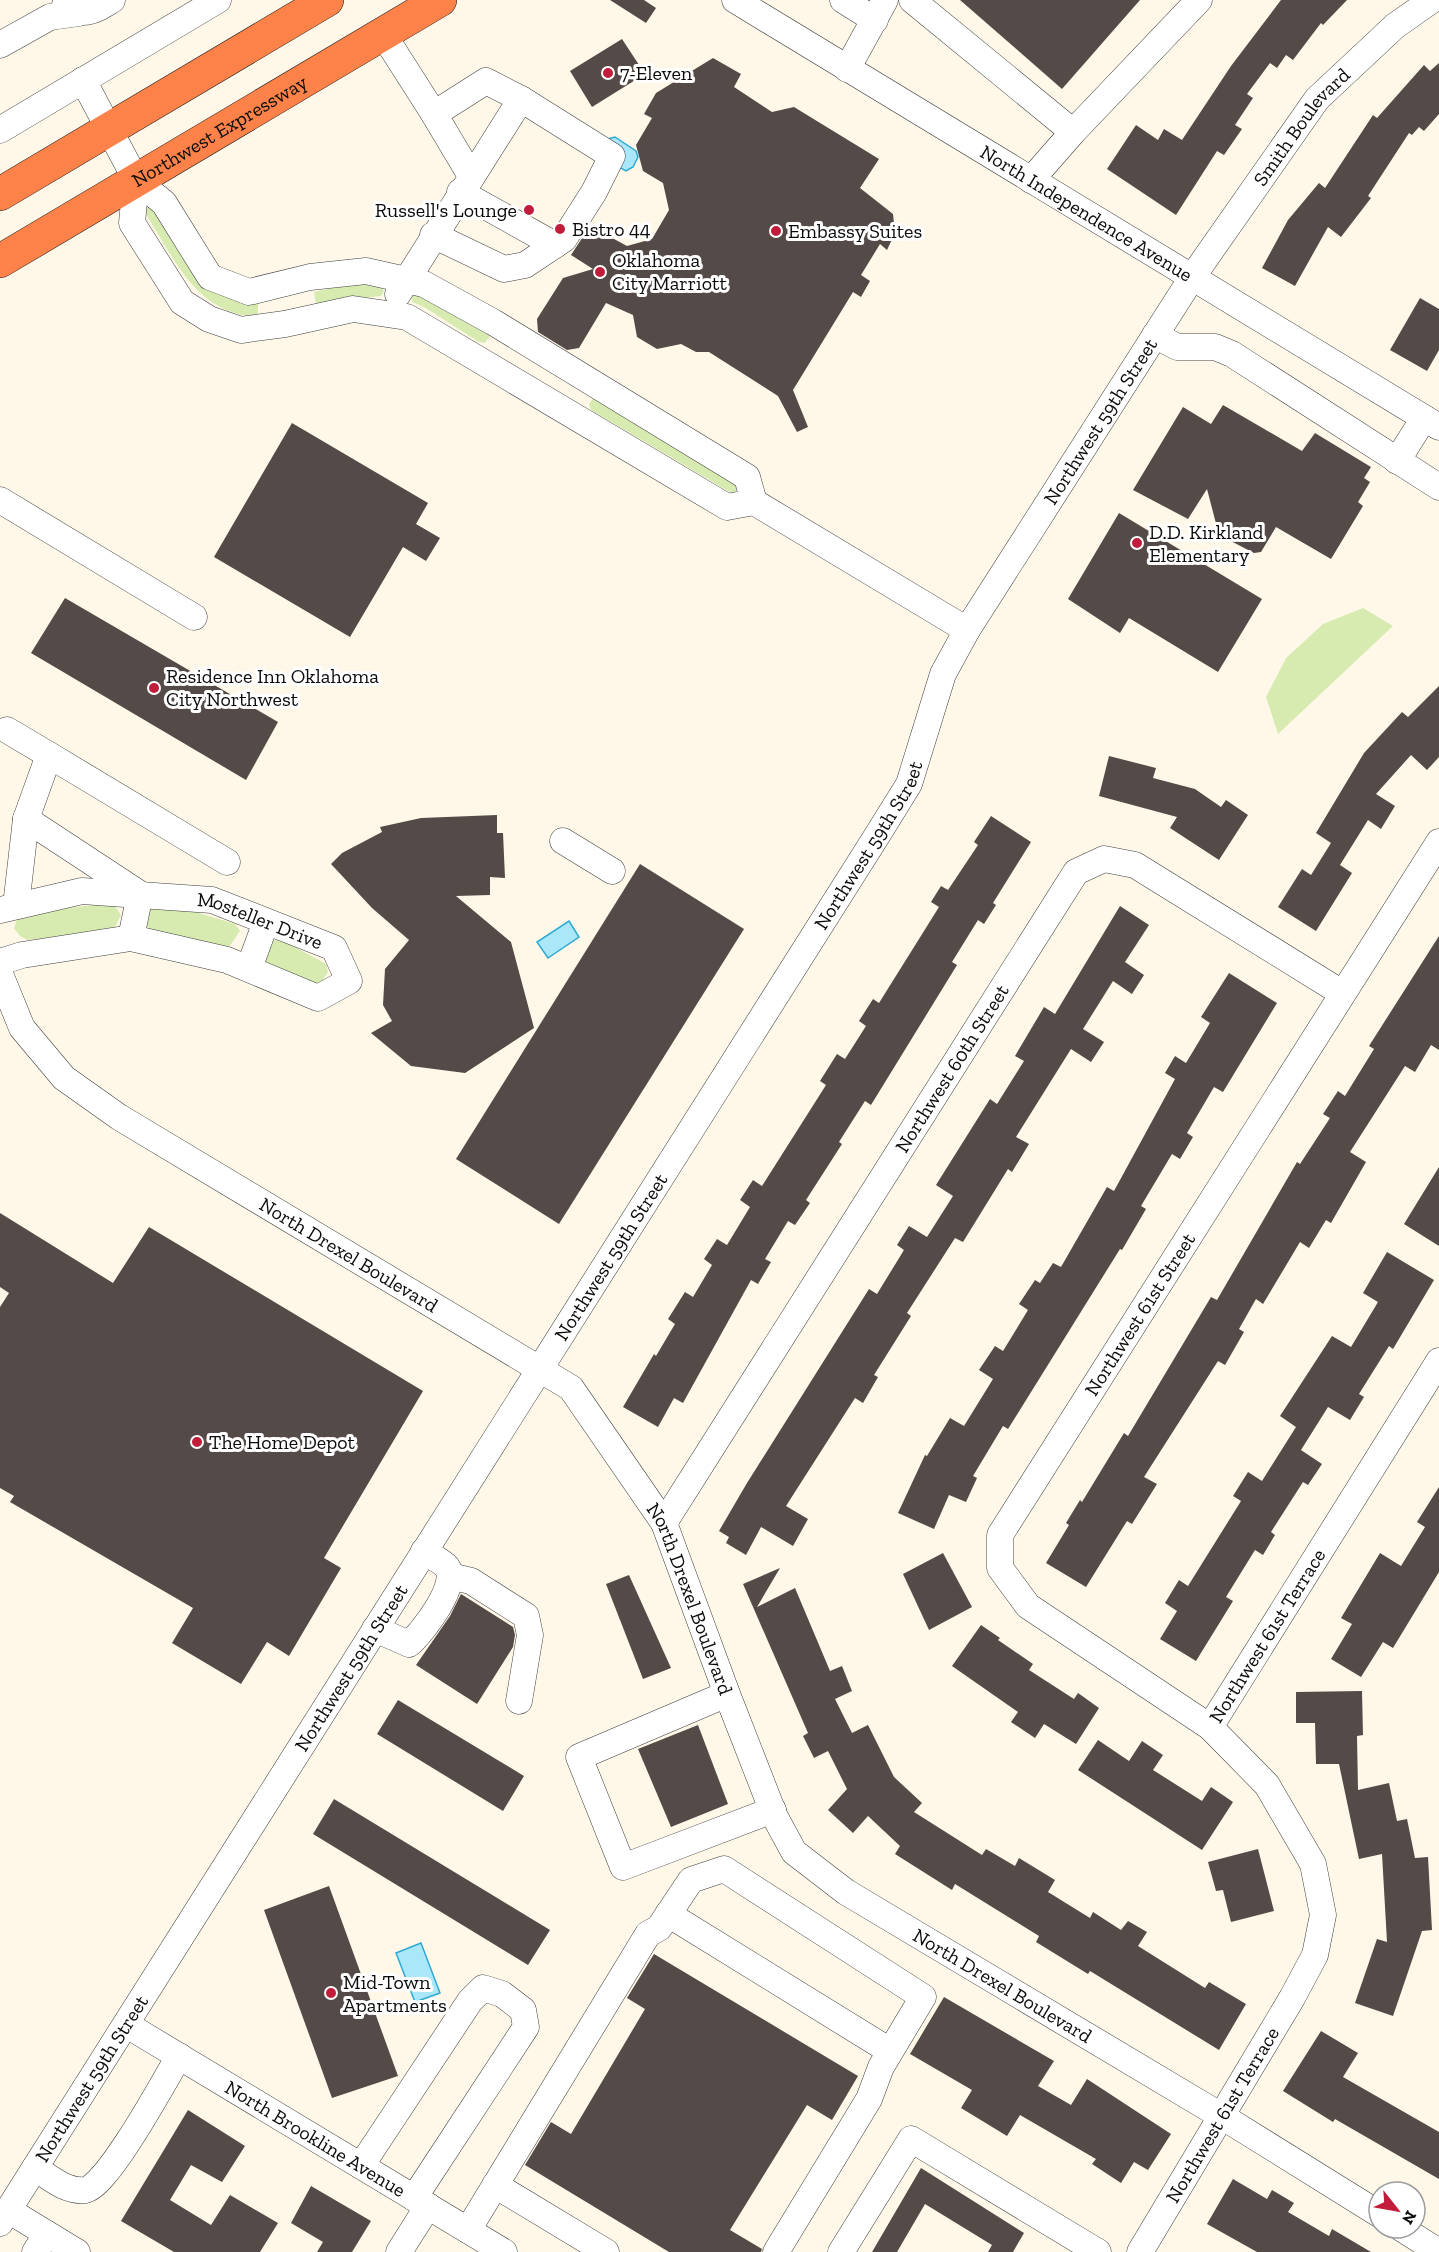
<svg xmlns="http://www.w3.org/2000/svg" width="1439" height="2252" viewBox="0 0 1439 2252" font-family="'Zilla Slab',serif">
<rect width="100%" height="100%" fill="#fff8e9"/>
<g fill="#d7ebb1">
<path d="M 150,196 L 238,301 L 258,304 L 258,317 C 195,314 174,258 144,211 Z"/>
<path d="M 378,283 L 384,291 L 381,296 L 316,304 L 314,292 L 350,284 Z"/>
<path d="M 417,293 L 487,330 L 490,336 L 485,343 L 479,342 L 424,307 L 412,302 L 412,296 Z"/>
<path d="M 594,397 L 734,481 L 739,487 L 734,493 L 728,491 L 591,410 L 589,404 Z"/>
<path d="M 1363,608 L 1393,626 L 1278,734 L 1266,697 L 1286,658 L 1323,624 Z"/>
<path d="M 163,902 L 235,924 L 240,931 L 229,947 L 218,947 L 150,931 L 144,920 L 146,910 Z"/>
<path d="M 103,904 L 115,906 L 121,915 L 114,929 L 104,932 L 28,940 L 20,936 L 14,928 L 17,919 L 25,913 Z"/>
<path d="M 275,940 L 284,941 L 326,964 L 328,972 L 322,981 L 314,985 L 264,963 L 266,945 Z"/>
</g>
<g fill="#aae7f9" stroke="#2ea9d4" stroke-width="1.5">
<path d="M 615,137 L 636,151 L 638,157 L 633,167 L 626,171 L 603,158 L 607,139 Z"/>
<path d="M 569,921 L 579,937 L 548,958 L 537,942 Z"/>
<path d="M 421,1943 L 440,1993 L 415,2002 L 396,1953 Z"/>
</g>
<g fill="#544a47">
<path d="M 610,0 L 644,0 L 656,8 L 646,23 Z"/>
<path d="M 960,0 L 1140,0 L 1062,89 Z"/>
<path d="M 1281,0 L 1347,0 L 1323,25 L 1321,23 L 1293,60 L 1286,55 L 1277,68 L 1270,63 L 1247,94 L 1253,98 L 1235,125 L 1242,129 L 1224,155 L 1217,151 L 1176,215 L 1107,169 L 1136,125 L 1158,140 L 1164,129 L 1182,140 L 1231,66 Z"/>
<path d="M 622,39 L 645,74 L 592,107 L 570,71 Z"/>
<path d="M 713,58 L 741,74 L 734,87 L 772,112 L 794,107 L 879,159 L 860,188 L 893,214 L 895,233 L 887,250 L 880,244 L 861,275 L 870,281 L 861,297 L 853,292 L 793,390 L 808,427 L 797,432 L 778,396 L 709,352 L 696,352 L 681,344 L 657,349 L 637,337 L 633,315 L 606,303 L 579,348 L 567,350 L 538,332 L 537,319 L 563,278 L 593,269 L 571,255 L 590,226 L 627,246 L 652,239 L 669,210 L 663,183 L 643,171 L 636,145 L 652,118 L 644,114 L 656,93 Z"/>
<path d="M 1439,63 L 1439,114 L 1424,131 L 1419,127 L 1412,135 L 1409,133 L 1368,196 L 1371,198 L 1341,237 L 1328,227 L 1295,286 L 1262,268 L 1288,220 L 1319,183 L 1325,188 L 1373,115 L 1377,118 L 1424,65 L 1430,71 Z"/>
<path d="M 1420,298 L 1439,309 L 1439,350 L 1427,371 L 1390,350 Z"/>
<path d="M 1223,405 L 1302,451 L 1315,433 L 1371,467 L 1364,478 L 1370,482 L 1358,502 L 1363,506 L 1331,559 L 1276,527 L 1261,552 L 1254,553 L 1219,535 L 1207,489 L 1188,519 L 1133,490 L 1183,407 L 1211,424 Z"/>
<path d="M 292,423 L 428,503 L 416,524 L 440,538 L 426,561 L 403,547 L 350,637 L 214,557 Z"/>
<path d="M 1119,513 L 1262,599 L 1218,672 L 1129,618 L 1120,633 L 1068,599 Z"/>
<path d="M 65,598 L 278,722 L 246,780 L 31,653 Z"/>
<path d="M 1439,686 L 1439,757 L 1427,770 L 1411,755 L 1376,794 L 1395,806 L 1381,829 L 1368,820 L 1340,865 L 1352,873 L 1316,931 L 1278,907 L 1302,869 L 1311,875 L 1331,843 L 1316,833 L 1364,753 L 1402,712 L 1408,717 Z"/>
<path d="M 1109,756 L 1156,768 L 1153,778 L 1195,789 L 1221,807 L 1226,800 L 1248,815 L 1219,860 L 1170,828 L 1177,817 L 1099,796 Z"/>
<path d="M 497,815 L 497,833 L 503,833 L 505,878 L 490,877 L 490,895 L 456,896 L 511,942 L 534,1028 L 465,1073 L 411,1066 L 371,1033 L 392,1021 L 383,1005 L 385,969 L 409,940 L 372,908 L 331,864 L 342,853 L 382,832 L 380,827 L 421,818 Z"/>
<path d="M 991,816 L 1031,842 L 993,903 L 996,905 L 984,924 L 978,920 L 952,962 L 957,965 L 871,1105 L 865,1101 L 839,1142 L 842,1144 L 806,1200 L 810,1203 L 795,1225 L 788,1221 L 765,1259 L 771,1262 L 758,1284 L 751,1280 L 683,1403 L 674,1398 L 658,1427 L 623,1407 L 654,1354 L 656,1356 L 675,1324 L 668,1319 L 685,1292 L 693,1297 L 712,1265 L 704,1259 L 717,1239 L 727,1245 L 750,1207 L 740,1200 L 753,1180 L 762,1186 L 826,1085 L 820,1081 L 837,1054 L 845,1059 L 866,1026 L 859,1021 L 873,999 L 879,1003 L 939,907 L 931,902 L 941,886 L 948,890 L 978,845 L 974,842 Z"/>
<path d="M 640,864 L 744,929 L 559,1224 L 456,1159 Z"/>
<path d="M 1120,906 L 1149,925 L 1125,962 L 1144,975 L 1132,994 L 1113,981 L 1083,1029 L 1104,1042 L 1091,1062 L 1071,1049 L 1016,1137 L 1029,1144 L 1012,1172 L 1008,1169 L 963,1242 L 955,1238 L 907,1313 L 911,1316 L 874,1375 L 878,1377 L 863,1403 L 855,1398 L 786,1506 L 808,1519 L 793,1546 L 761,1527 L 746,1555 L 726,1543 L 729,1537 L 719,1531 L 747,1483 L 869,1289 L 877,1294 L 904,1250 L 897,1245 L 909,1226 L 927,1237 L 953,1196 L 936,1185 L 990,1099 L 997,1104 L 1024,1061 L 1015,1056 L 1044,1007 L 1055,1014 Z"/>
<path d="M 1439,936 L 1439,1050 L 1431,1045 L 1415,1072 L 1405,1066 L 1350,1152 L 1366,1162 L 1331,1223 L 1326,1220 L 1309,1248 L 1300,1242 L 1263,1304 L 1256,1299 L 1239,1329 L 1244,1332 L 1225,1365 L 1218,1361 L 1144,1477 L 1157,1484 L 1132,1524 L 1127,1521 L 1086,1587 L 1046,1563 L 1069,1525 L 1066,1523 L 1080,1500 L 1082,1502 L 1124,1433 L 1128,1436 L 1211,1297 L 1217,1300 L 1297,1162 L 1300,1164 L 1330,1118 L 1323,1114 L 1338,1091 L 1345,1096 L 1374,1049 L 1369,1046 Z"/>
<path d="M 1229,973 L 1277,1003 L 1223,1092 L 1214,1087 L 1187,1133 L 1193,1137 L 1180,1159 L 1172,1154 L 1141,1206 L 1146,1209 L 1122,1250 L 1120,1249 L 1008,1429 L 1003,1426 L 973,1476 L 977,1478 L 966,1502 L 949,1495 L 934,1529 L 898,1513 L 925,1455 L 927,1456 L 950,1418 L 964,1426 L 993,1379 L 979,1370 L 995,1346 L 1003,1351 L 1028,1310 L 1019,1304 L 1035,1280 L 1040,1283 L 1053,1263 L 1061,1267 L 1107,1187 L 1114,1191 L 1175,1079 L 1165,1073 L 1175,1056 L 1186,1063 L 1210,1023 L 1201,1017 Z"/>
<path d="M 1439,1167 L 1439,1246 L 1404,1224 Z"/>
<path d="M 0,1213 L 113,1283 L 149,1227 L 423,1391 L 324,1558 L 341,1568 L 289,1656 L 267,1642 L 241,1684 L 172,1643 L 193,1608 L 10,1502 L 14,1496 L 0,1488 L 0,1307 L 9,1293 L 0,1287 Z"/>
<path d="M 1387,1252 L 1434,1280 L 1393,1349 L 1389,1346 L 1359,1394 L 1364,1397 L 1350,1420 L 1328,1407 L 1301,1450 L 1322,1464 L 1308,1485 L 1303,1482 L 1271,1532 L 1275,1535 L 1263,1555 L 1255,1550 L 1226,1597 L 1233,1601 L 1196,1661 L 1160,1639 L 1177,1611 L 1165,1603 L 1179,1580 L 1188,1586 L 1241,1501 L 1233,1496 L 1248,1472 L 1262,1481 L 1296,1427 L 1280,1416 L 1332,1336 L 1351,1347 L 1378,1302 L 1363,1293 Z"/>
<path d="M 1439,1487 L 1439,1572 L 1393,1648 L 1383,1642 L 1361,1677 L 1331,1659 L 1352,1624 L 1341,1618 L 1380,1553 L 1401,1566 L 1425,1527 L 1417,1522 Z"/>
<path d="M 943,1553 L 972,1607 L 929,1630 L 903,1574 Z"/>
<path d="M 780,1568 L 757,1607 L 795,1588 L 830,1671 L 842,1666 L 852,1691 L 835,1699 L 852,1733 L 868,1725 L 894,1777 L 922,1803 L 914,1812 L 982,1855 L 986,1849 L 1015,1866 L 1019,1858 L 1055,1880 L 1048,1892 L 1090,1918 L 1093,1912 L 1121,1930 L 1128,1921 L 1147,1932 L 1138,1946 L 1205,1988 L 1209,1982 L 1246,2004 L 1219,2050 L 1090,1971 L 1088,1974 L 1036,1942 L 1039,1936 L 955,1884 L 952,1890 L 895,1854 L 900,1846 L 868,1816 L 853,1833 L 828,1810 L 847,1789 L 828,1751 L 814,1758 L 803,1736 L 808,1733 L 743,1584 Z"/>
<path d="M 629,1575 L 671,1668 L 643,1679 L 606,1584 Z"/>
<path d="M 461,1594 L 513,1627 L 515,1635 L 513,1647 L 477,1704 L 416,1665 L 450,1616 Z"/>
<path d="M 981,1625 L 1000,1638 L 998,1640 L 1033,1664 L 1029,1670 L 1074,1699 L 1078,1693 L 1099,1708 L 1076,1744 L 1044,1724 L 1035,1738 L 1011,1722 L 1018,1712 L 952,1666 Z"/>
<path d="M 1362,1691 L 1363,1735 L 1357,1736 L 1358,1790 L 1389,1783 L 1397,1821 L 1407,1819 L 1415,1858 L 1428,1857 L 1432,1930 L 1422,1931 L 1393,2016 L 1355,2003 L 1377,1939 L 1387,1942 L 1382,1854 L 1359,1859 L 1339,1764 L 1316,1764 L 1315,1723 L 1296,1723 L 1296,1692 Z"/>
<path d="M 398,1700 L 524,1776 L 503,1811 L 377,1734 Z"/>
<path d="M 698,1725 L 728,1804 L 671,1827 L 638,1749 Z"/>
<path d="M 1098,1740 L 1129,1761 L 1142,1741 L 1163,1755 L 1153,1770 L 1202,1801 L 1211,1787 L 1233,1802 L 1202,1850 L 1078,1770 Z"/>
<path d="M 334,1799 L 550,1930 L 528,1965 L 313,1834 Z"/>
<path d="M 1258,1849 L 1274,1911 L 1231,1922 L 1223,1890 L 1216,1891 L 1208,1862 Z"/>
<path d="M 329,1886 L 398,2076 L 332,2098 L 264,1910 Z"/>
<path d="M 654,1954 L 858,2076 L 832,2120 L 807,2105 L 730,2230 L 762,2249 L 761,2252 L 669,2252 L 525,2165 L 551,2122 L 571,2134 L 645,2009 L 627,1998 Z"/>
<path d="M 944,1997 L 1054,2061 L 1038,2086 L 1071,2105 L 1087,2079 L 1171,2134 L 1148,2170 L 1134,2162 L 1121,2183 L 1092,2164 L 1096,2159 L 1020,2115 L 1007,2136 L 961,2108 L 972,2090 L 910,2054 Z"/>
<path d="M 1321,2031 L 1358,2053 L 1343,2077 L 1439,2132 L 1439,2179 L 1335,2119 L 1333,2122 L 1283,2091 Z"/>
<path d="M 188,2110 L 245,2146 L 222,2182 L 191,2165 L 170,2200 L 211,2225 L 230,2195 L 278,2223 L 260,2252 L 174,2252 L 121,2221 Z"/>
<path d="M 921,2168 L 1024,2233 L 1013,2252 L 988,2252 L 992,2245 L 925,2204 L 897,2252 L 872,2252 Z"/>
<path d="M 1233,2179 L 1267,2199 L 1272,2190 L 1294,2203 L 1288,2212 L 1329,2236 L 1332,2229 L 1371,2252 L 1257,2252 L 1207,2224 Z"/>
<path d="M 311,2186 L 371,2221 L 352,2252 L 317,2252 L 323,2242 L 291,2223 Z"/>
</g>
<g fill="none" stroke-linecap="round" stroke-linejoin="round">
<defs>
<g id="minor">
<path id="s1" d="M 735,0 L 1439,427"/>
<path d="M 843,0 L 875,20"/>
<path d="M 912,0 L 1073,132 L 1031,180"/>
<path d="M 65,5 C 86,17 92,12 112,0"/>
<path d="M 383,34 L 434,114"/>
<path d="M 0,45 L 50,17 L 79,13"/>
<path d="M 847,69 L 885,0"/>
<path d="M 83,80 L 136,180 L 164,203 L 210,277 L 249,292 L 310,277 L 366,271 L 424,284 L 493,322 L 747,477 L 754,502"/>
<path d="M 0,130 L 218,0"/>
<path d="M 1073,132 L 1199,0"/>
<path d="M 136,180 L 132,223 L 182,302 L 209,319 L 241,330 L 285,324 L 353,309 L 407,317 L 727,507 L 754,502 L 967,630"/>
<path d="M 460,192 L 555,245"/>
<path d="M 433,235 L 504,269 L 525,265 L 564,239 L 594,192 L 612,156 L 521,99"/>
<path d="M 398,294 L 521,99 L 486,81 L 434,114 L 471,176"/>
<path d="M 1155,335 L 1177,347 L 1215,347 L 1232,354 L 1439,487"/>
<path d="M 1397,461 L 1424,418"/>
<path d="M 0,500 L 194,617"/>
<path d="M 7,730 L 49,755"/>
<path d="M 563,841 L 612,871"/>
<path d="M 16,906 L 26,819"/>
<path id="s2" d="M 0,910 L 82,891 L 212,900 L 334,948 L 349,981 L 318,998 L 227,960 L 131,938 L 22,955 L 0,962"/>
<path d="M 131,938 L 140,894 L 26,819 L 49,755 L 227,862"/>
<path d="M 249,968 L 266,922"/>
<path id="s3" d="M 0,974 L 22,1028 L 64,1078 L 119,1117 L 571,1388 L 664,1523 L 727,1694 L 775,1817 L 794,1852 L 846,1892 L 1223,2117 L 1379,2214"/>
<path id="s4" d="M 664,1523 L 1076,872 L 1104,859 L 1135,865 L 1342,993"/>
<path d="M 450,1576 L 471,1581 L 526,1616 L 530,1635 L 519,1701"/>
<path d="M 375,1629 L 409,1644 C 422,1633 460,1584 447,1567 C 442,1561 430,1556 424,1551"/>
<path d="M 727,1694 L 579,1757 L 623,1867 L 773,1810"/>
<path id="s5" d="M 1210,1727 L 1028,1606 L 1000,1568 L 1000,1535 L 1439,842"/>
<path d="M 668,1914 L 890,2051"/>
<path id="s6" d="M 127,2025 L 504,2252"/>
<path d="M 361,2166 L 470,2001 L 483,1988 L 502,1994 L 523,2010 L 526,2027 L 414,2198"/>
<path d="M 35,2168 C 49,2177 66,2192 85,2190 C 107,2187 165,2080 179,2056"/>
<path d="M 495,2185 L 606,2252"/>
<path d="M 8,2210 L 77,2252"/>
<path id="s7" d="M 0,2223 L 878,834 L 909,784 L 943,674 L 967,630 L 1193,276 L 1317,99 L 1395,26 L 1432,0"/>
<path d="M 1401,2228 L 1439,2252"/>
<path d="M 468,2230 L 648,1934 L 659,1928 L 691,1880 L 724,1869 L 923,1997 L 881,2067 L 869,2099 L 776,2252"/>
<path d="M 35,2252 L 47,2234"/>
<path d="M 399,2252 L 428,2206"/>
<path d="M 841,2252 L 911,2139 L 1098,2252"/>
<path id="s8" d="M 1140,2252 L 1292,1998 L 1315,1955 L 1323,1915 L 1313,1864 L 1267,1785 L 1210,1727 L 1439,1361"/>
</g>
<g id="highway">
<path d="M 0,194 L 327,0"/>
<path id="s9" d="M 0,261 L 440,0"/>
</g>
</defs>
<use href="#minor" stroke="#3e3e3e" stroke-width="27"/>
<use href="#highway" stroke="#1c1c1c" stroke-width="34"/>
<use href="#minor" stroke="#fff" stroke-width="26"/>
<use href="#highway" stroke="#fc8249" stroke-width="33"/>
</g>
<g fill="#c11d3b" stroke="#fff" stroke-width="2">
<circle cx="608" cy="73" r="6"/>
<circle cx="529" cy="210" r="6"/>
<circle cx="560" cy="229" r="6"/>
<circle cx="776" cy="231" r="6"/>
<circle cx="600" cy="272" r="6"/>
<circle cx="1137" cy="543" r="6"/>
<circle cx="154" cy="688" r="6"/>
<circle cx="197" cy="1442" r="6"/>
<circle cx="331" cy="1993" r="6"/>
</g>
<g text-anchor="middle" dominant-baseline="central" stroke-width="6" stroke-linejoin="round" paint-order="stroke">
<g font-size="20" fill="#0b0b0b" stroke="#fff" text-anchor="start">
<text x="620" y="73">7-Eleven</text>
<text x="517" y="210" text-anchor="end">Russell's Lounge</text>
<text x="572" y="229">Bistro 44</text>
<text x="788" y="231">Embassy Suites</text>
<text x="612" y="260">Oklahoma<tspan x="612" dy="23">City Marriott</tspan></text>
<text x="1149" y="532">D.D. Kirkland<tspan x="1149" dy="23">Elementary</tspan></text>
<text x="166" y="676">Residence Inn Oklahoma<tspan x="166" dy="23">City Northwest</tspan></text>
<text x="209" y="1442">The Home Depot</text>
<text x="343" y="1982">Mid-Town<tspan x="343" dy="23">Apartments</tspan></text>
</g>
<g font-size="20" fill="#0b0b0b" stroke="#fff">
<text stroke="none"><textPath href="#s7" startOffset="2472">Smith Boulevard</textPath></text>
<text stroke="none"><textPath href="#s9" startOffset="255">Northwest Expressway</textPath></text>
<text stroke="none"><textPath href="#s1" startOffset="411">North Independence Avenue</textPath></text>
<text stroke="none"><textPath href="#s7" startOffset="2115">Northwest 59th Street</textPath></text>
<text stroke="none"><textPath href="#s7" startOffset="1629">Northwest 59th Street</textPath></text>
<text stroke="none"><textPath href="#s2" startOffset="266">Mosteller Drive</textPath></text>
<text stroke="none"><textPath href="#s4" startOffset="538">Northwest 60th Street</textPath></text>
<text stroke="none"><textPath href="#s3" startOffset="459">North Drexel Boulevard</textPath></text>
<text stroke="none"><textPath href="#s7" startOffset="1143">Northwest 59th Street</textPath></text>
<text stroke="none"><textPath href="#s5" startOffset="560">Northwest 61st Street</textPath></text>
<text stroke="none"><textPath href="#s3" startOffset="962">North Drexel Boulevard</textPath></text>
<text stroke="none"><textPath href="#s8" startOffset="718">Northwest 61st Terrace</textPath></text>
<text stroke="none"><textPath href="#s7" startOffset="657">Northwest 59th Street</textPath></text>
<text stroke="none"><textPath href="#s3" startOffset="1484">North Drexel Boulevard</textPath></text>
<text stroke="none"><textPath href="#s7" startOffset="171">Northwest 59th Street</textPath></text>
<text stroke="none"><textPath href="#s8" startOffset="160">Northwest 61st Terrace</textPath></text>
<text stroke="none"><textPath href="#s6" startOffset="220">North Brookline Avenue</textPath></text>
</g>
</g>
<g transform="translate(1397 2210) rotate(121)"><circle r="28" fill="#ffffff" stroke="#9d9d9d" stroke-width="1.5"/>
<path d="M0-4.5L10 22L0 15L-10 22Z" fill="#c11d3b"/>
<text y="-9" font-size="16" font-weight="bold" text-anchor="middle" fill="#0b0b0b">N</text>
</g>
</svg>
